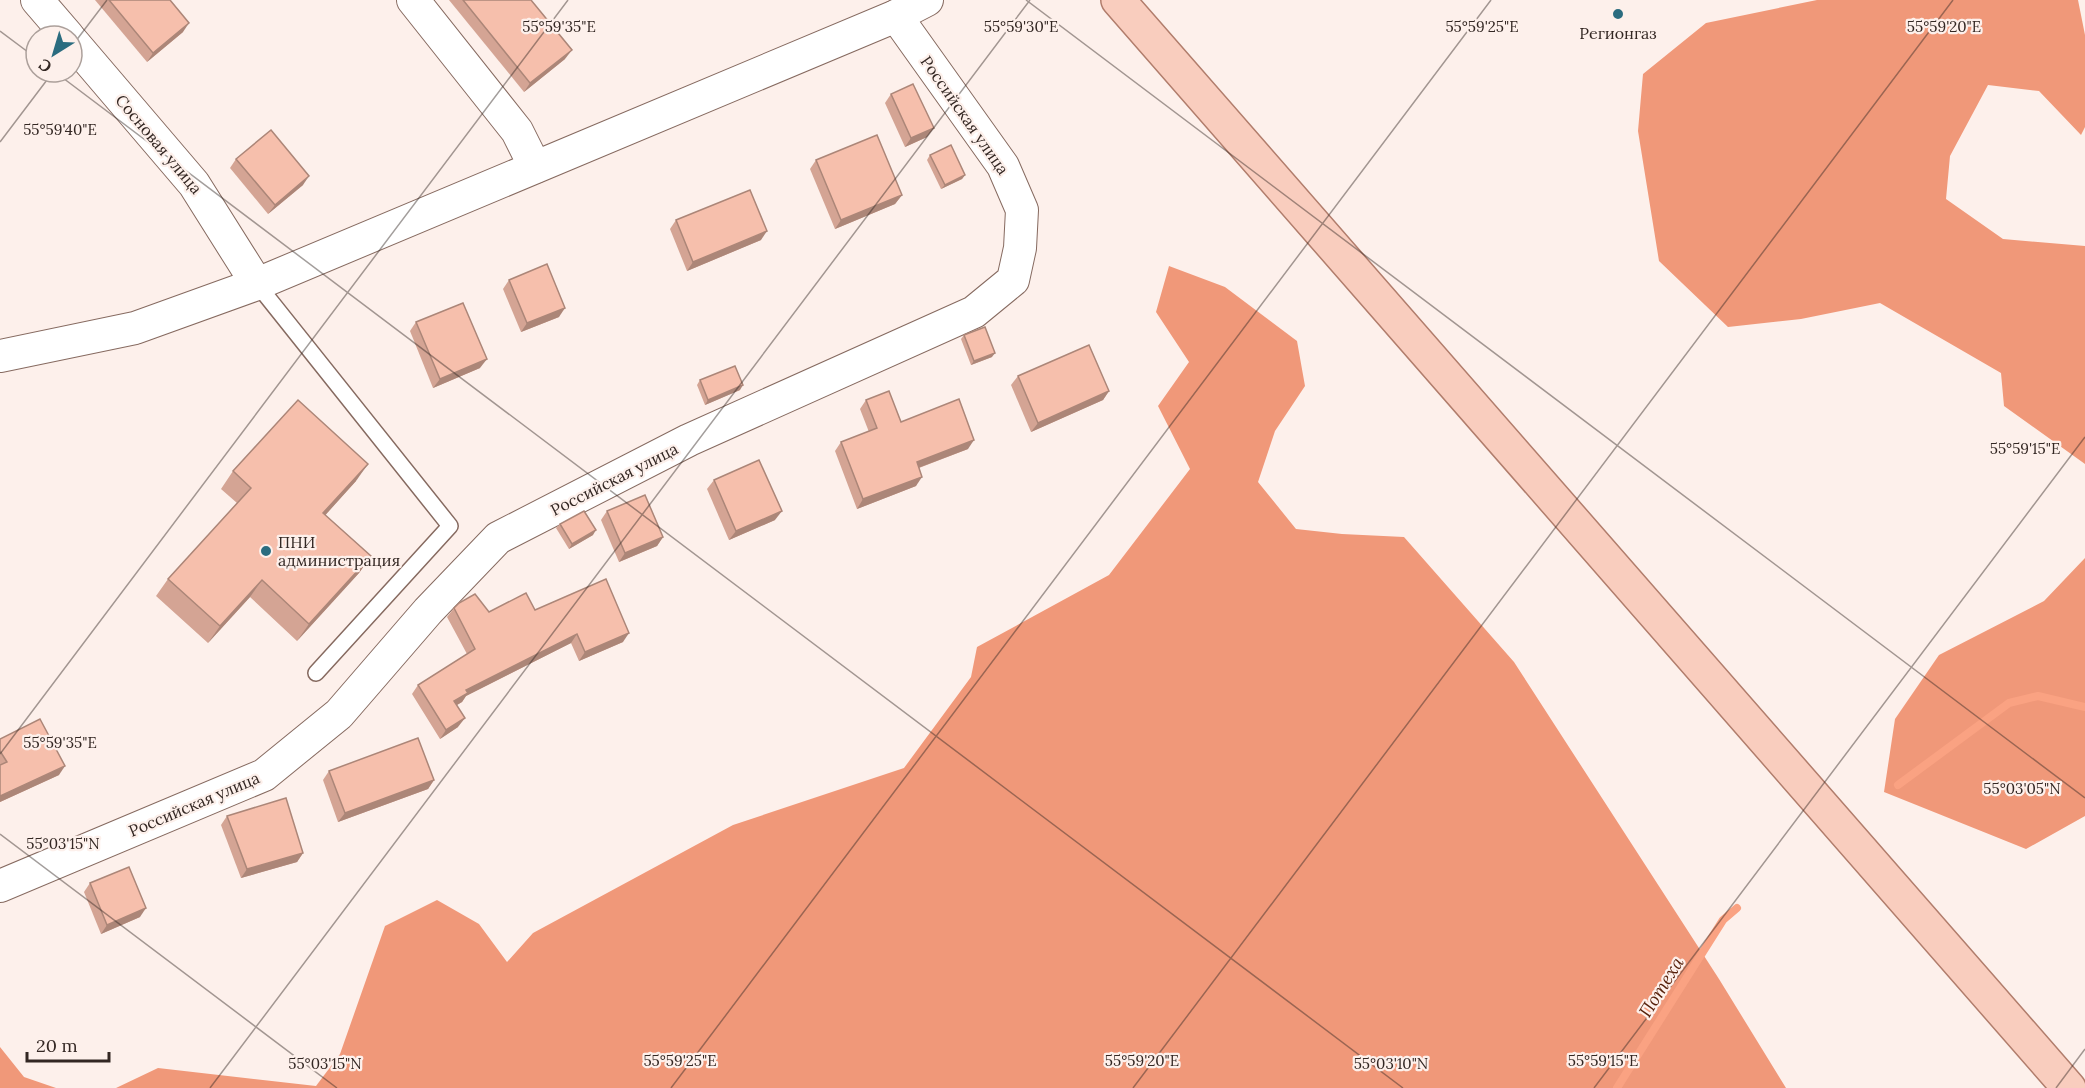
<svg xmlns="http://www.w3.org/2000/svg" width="2085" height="1088" viewBox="0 0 2085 1088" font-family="Lora,serif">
<rect width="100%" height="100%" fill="#fdf0eb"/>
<g fill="#f09879">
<path d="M 1817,0 L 2078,0 L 2085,35 L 2085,127 L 2081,135 L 2039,91 L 1988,85 L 1950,156 L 1946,199 L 2003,239 L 2085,246 L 2085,464 L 2004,406 L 2001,373 L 1880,303 L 1801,319 L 1728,327 L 1659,261 L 1638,131 L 1643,74 L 1706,23 Z"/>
<path d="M 1169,266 L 1225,287 L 1297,341 L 1305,386 L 1275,431 L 1258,482 L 1296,529 L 1342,534 L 1404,537 L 1514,662 L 1719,979 L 1786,1088 L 116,1088 L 158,1068 L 316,1086 L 340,1054 L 385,926 L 437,900 L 479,924 L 507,962 L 533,933 L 733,825 L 904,768 L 971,677 L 977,647 L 1109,575 L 1190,469 L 1158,406 L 1189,362 L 1156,312 Z"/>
<path d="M 2085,558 L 2085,816 L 2026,849 L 1884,792 L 1895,719 L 1939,655 L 2044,601 Z"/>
<path d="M 0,1047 L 24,1077 L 56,1088 L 0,1088 Z"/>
</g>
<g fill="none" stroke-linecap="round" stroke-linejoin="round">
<g stroke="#faa282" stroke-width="8">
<path d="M 1898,785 L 2009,703 L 2038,696 L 2085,707"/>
<path d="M 1617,1088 L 1723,920 L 1737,908"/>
</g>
<defs>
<path id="service" d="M 257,284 L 450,526 L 316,673"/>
<g id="minor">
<path d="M 37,0 L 68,36"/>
<path d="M 413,0 L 517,131 L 535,167"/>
<path d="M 72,41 L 194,184 L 257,284"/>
<path d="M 0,356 L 135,328 L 257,284 L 896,16 L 927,0"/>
<path d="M 0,886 L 264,775 L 339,714 L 428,611 L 498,538 L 689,440 L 974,312 L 1013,280 L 1020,248 L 1022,210 L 1003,166 L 896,16"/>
</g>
<path id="primary" d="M 1118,0 L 2069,1088"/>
</defs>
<use href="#service" stroke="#866a60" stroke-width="18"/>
<use href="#minor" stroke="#866a60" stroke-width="34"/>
<use href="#primary" stroke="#b17d6c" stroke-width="36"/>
<use href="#service" stroke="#fff" stroke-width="15"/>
<use href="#minor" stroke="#fff" stroke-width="32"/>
<use href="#primary" stroke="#f9cdbe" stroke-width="33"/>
</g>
<g fill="#d4a494">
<path d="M 95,0 L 170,0 L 183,32 L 147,62 Z"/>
<path d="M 449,0 L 531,0 L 565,59 L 524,92 Z"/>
<path d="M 891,94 L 927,137 L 905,147 L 885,103 Z"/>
<path d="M 930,155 L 965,175 L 962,179 L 941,189 L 927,160 Z"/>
<path d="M 236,159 L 303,185 L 268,214 L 230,168 Z"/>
<path d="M 816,160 L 902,195 L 895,204 L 835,229 L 810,169 Z"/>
<path d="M 676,220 L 761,240 L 687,271 L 670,229 Z"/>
<path d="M 509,280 L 559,317 L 521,332 L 503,289 Z"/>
<path d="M 416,322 L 480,368 L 433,388 L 410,331 Z"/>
<path d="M 964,335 L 992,357 L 971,365 L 961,339 Z"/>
<path d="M 1018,376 L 1109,391 L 1103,400 L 1031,432 L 1011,385 Z"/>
<path d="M 700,380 L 740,390 L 705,405 L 697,385 Z"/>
<path d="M 866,400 L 901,422 L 968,449 L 919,468 L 916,486 L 857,509 L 835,451 L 841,442 L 869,432 L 860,409 Z"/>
<path d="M 233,471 L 356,481 L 325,515 L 371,556 L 359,573 L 297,641 L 250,597 L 208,643 L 156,596 L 168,579 L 237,503 L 221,489 Z"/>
<path d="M 714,480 L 775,520 L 729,540 L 707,489 Z"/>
<path d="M 607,511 L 663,537 L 657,546 L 619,562 L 601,520 Z"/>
<path d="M 560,524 L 593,535 L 569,549 L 556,528 Z"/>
<path d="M 454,608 L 489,612 L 535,610 L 623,642 L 579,661 L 571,643 L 466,696 L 462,702 L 457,705 L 458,727 L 440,739 L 412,694 L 418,685 L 467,654 L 447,617 Z"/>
<path d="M 0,739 L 59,775 L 0,802 Z"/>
<path d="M 329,771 L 434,780 L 428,789 L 338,822 L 323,780 Z"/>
<path d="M 227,816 L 303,853 L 297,862 L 241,878 L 221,825 Z"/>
<path d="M 90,883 L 140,917 L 101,934 L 84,892 Z"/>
</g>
<g fill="#ac8678">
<path d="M 189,23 L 183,32 L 147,62 L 153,53 Z"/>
<path d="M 572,50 L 565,59 L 524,92 L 530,83 Z"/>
<path d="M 934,128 L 927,137 L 905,147 L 911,138 Z"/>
<path d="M 965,175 L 962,179 L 941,189 L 945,185 Z"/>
<path d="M 309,176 L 303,185 L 268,214 L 275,205 Z"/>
<path d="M 902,195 L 895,204 L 835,229 L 841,220 Z"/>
<path d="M 767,231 L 761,240 L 687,271 L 693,262 Z"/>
<path d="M 565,308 L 559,317 L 521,332 L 527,323 Z"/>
<path d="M 995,353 L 992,357 L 971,365 L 974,361 Z"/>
<path d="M 487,359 L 480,368 L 433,388 L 440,379 Z"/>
<path d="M 743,385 L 740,390 L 705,405 L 708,400 Z"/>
<path d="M 1109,391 L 1103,400 L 1031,432 L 1038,423 Z"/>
<path d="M 974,440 L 968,449 L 910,471 L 917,462 Z"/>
<path d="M 368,464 L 356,481 L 312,530 L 323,513 Z"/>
<path d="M 922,477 L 916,486 L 857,509 L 863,499 Z"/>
<path d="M 782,511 L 775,520 L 729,540 L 736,531 Z"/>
<path d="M 596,530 L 593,535 L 569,549 L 572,544 Z"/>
<path d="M 663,537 L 657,546 L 619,562 L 625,553 Z"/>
<path d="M 371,556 L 359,573 L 297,641 L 309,624 Z"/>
<path d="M 262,580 L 250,597 L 208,643 L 220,626 Z"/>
<path d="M 629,633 L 623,642 L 579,661 L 585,652 Z"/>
<path d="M 577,634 L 571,643 L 466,696 L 462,702 L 448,710 L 454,701 L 466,690 Z"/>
<path d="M 465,718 L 458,727 L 440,739 L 446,730 Z"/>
<path d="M 65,766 L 59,775 L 0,802 L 0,796 Z"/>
<path d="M 434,780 L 428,789 L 338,822 L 345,813 Z"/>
<path d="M 303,853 L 297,862 L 241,878 L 247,869 Z"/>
<path d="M 146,908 L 140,917 L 101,934 L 107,925 Z"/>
</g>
<g fill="#f6bfac" stroke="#ac8678" stroke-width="1.5">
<path d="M 109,0 L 170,0 L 189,23 L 153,53 Z"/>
<path d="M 463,0 L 531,0 L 572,50 L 530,83 Z"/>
<path d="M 913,84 L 934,128 L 911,138 L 891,94 Z"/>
<path d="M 271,130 L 309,176 L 275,205 L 236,159 Z"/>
<path d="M 877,135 L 902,195 L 841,220 L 816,160 Z"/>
<path d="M 951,145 L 965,175 L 945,185 L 930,155 Z"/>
<path d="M 750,190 L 767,231 L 693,262 L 676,220 Z"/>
<path d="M 547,264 L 565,308 L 527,323 L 509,280 Z"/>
<path d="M 463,303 L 487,359 L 440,379 L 416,322 Z"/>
<path d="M 985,327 L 995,353 L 974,361 L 964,335 Z"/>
<path d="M 1089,345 L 1109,391 L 1038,423 L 1018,376 Z"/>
<path d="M 735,366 L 743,385 L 708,400 L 700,380 Z"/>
<path d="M 889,391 L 901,422 L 959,399 L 974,440 L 917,462 L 922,477 L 863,499 L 841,442 L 877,428 L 866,400 Z"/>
<path d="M 298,400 L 368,464 L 323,513 L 371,556 L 309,624 L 262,580 L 220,626 L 168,579 L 251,488 L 233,471 Z"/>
<path d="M 759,460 L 782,511 L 736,531 L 714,480 Z"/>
<path d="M 645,495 L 663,537 L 625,553 L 607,511 Z"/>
<path d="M 584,511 L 596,530 L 572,544 L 560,524 Z"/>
<path d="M 606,579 L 629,633 L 585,652 L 577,634 L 466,690 L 468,693 L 454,701 L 465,718 L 446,730 L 418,685 L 475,649 L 454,608 L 459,603 L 475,594 L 489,612 L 526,593 L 535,610 Z"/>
<path d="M 40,719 L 65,766 L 0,796 L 0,765 L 7,762 L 0,751 L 0,739 Z"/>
<path d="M 418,738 L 434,780 L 345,813 L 329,771 Z"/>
<path d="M 286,798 L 303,853 L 247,869 L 227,816 Z"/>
<path d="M 129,867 L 146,908 L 107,925 L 90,883 Z"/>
</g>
<path fill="none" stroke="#332723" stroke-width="1.5" stroke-opacity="0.45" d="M 1026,0 L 2085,798M 0,31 L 36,58M 72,46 L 107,0M 55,72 L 1403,1088M 0,142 L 53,72M 0,754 L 568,0M 0,834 L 337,1088M 210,1088 L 1030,0M 671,1088 L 1491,0M 1133,1088 L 1953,0M 1594,1088 L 2085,437M 2056,1088 L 2085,1049"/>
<g fill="#2b6c7f" stroke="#fdf0eb" stroke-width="2">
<circle cx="1618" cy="14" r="6"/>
<circle cx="266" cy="551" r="6"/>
</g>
<g text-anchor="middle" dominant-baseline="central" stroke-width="4.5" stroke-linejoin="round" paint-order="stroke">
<g font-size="16" fill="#332723" stroke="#fdf0eb">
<text x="1618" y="33">Регионгаз</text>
<text x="278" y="542" text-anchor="start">ПНИ<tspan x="278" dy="18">администрация</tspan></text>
</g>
<g font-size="16" fill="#332723" stroke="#fdf0eb">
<text transform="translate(965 115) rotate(55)">Российская улица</text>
<text transform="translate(159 144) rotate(50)">Сосновая улица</text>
<text transform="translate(614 479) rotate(-27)">Российская улица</text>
<text transform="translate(194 804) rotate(-23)">Российская улица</text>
</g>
<g font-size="18" font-style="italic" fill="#551f09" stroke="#fdf0eb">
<text transform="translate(1661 987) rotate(-58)">Потеха</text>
</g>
</g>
<g font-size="15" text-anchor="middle" fill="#332723" stroke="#fdf0eb" stroke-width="4.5" stroke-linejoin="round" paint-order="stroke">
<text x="559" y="32">55°59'35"E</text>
<text x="1021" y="32">55°59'30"E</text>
<text x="1482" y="32">55°59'25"E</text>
<text x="1944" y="32">55°59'20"E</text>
<text x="60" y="135">55°59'40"E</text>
<text x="2025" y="454">55°59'15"E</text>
<text x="60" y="748">55°59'35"E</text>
<text x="2022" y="794">55°03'05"N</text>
<text x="63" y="849">55°03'15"N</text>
<text x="680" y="1066">55°59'25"E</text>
<text x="1142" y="1066">55°59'20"E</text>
<text x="1603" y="1066">55°59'15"E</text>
<text x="325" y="1069">55°03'15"N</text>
<text x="1391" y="1069">55°03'10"N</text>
</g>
<g transform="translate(54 54) rotate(217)"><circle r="28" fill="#fdf0eb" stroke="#aca09b" stroke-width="1.5"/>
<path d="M0-4.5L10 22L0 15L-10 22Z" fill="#2b6c7f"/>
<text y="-9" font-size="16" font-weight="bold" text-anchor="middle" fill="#332723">С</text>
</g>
<path d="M27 1052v9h82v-9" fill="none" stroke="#332723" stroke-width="3"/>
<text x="36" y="1052" font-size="18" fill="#332723" stroke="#fdf0eb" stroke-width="4.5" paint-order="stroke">20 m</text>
</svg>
